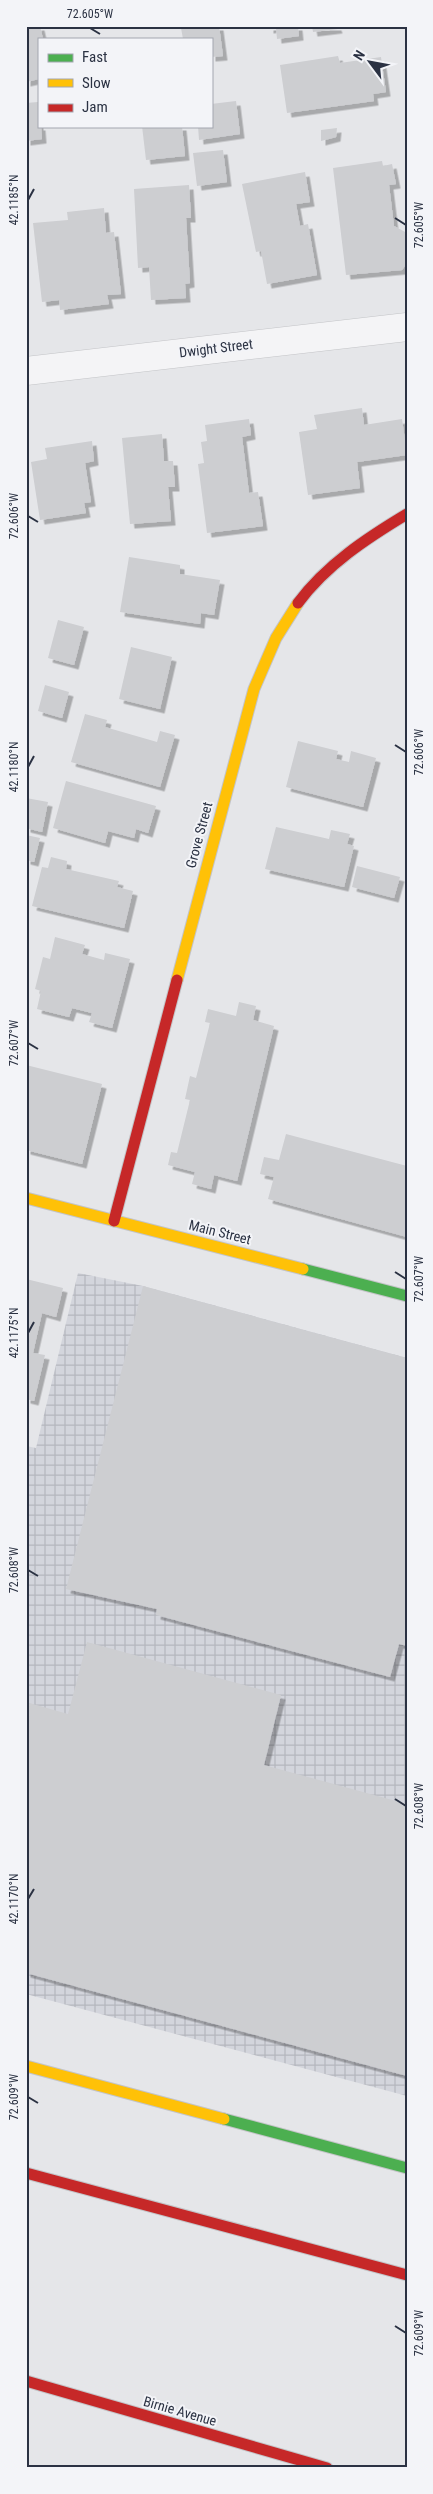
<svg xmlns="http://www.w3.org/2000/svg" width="433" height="2494" viewBox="0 0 433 2494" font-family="'Roboto Condensed',sans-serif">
<defs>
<pattern id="industrial-grid" width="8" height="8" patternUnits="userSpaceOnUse" patternTransform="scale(1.25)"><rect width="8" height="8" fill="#d3d5dc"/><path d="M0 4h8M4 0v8" fill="none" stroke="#b5b7be"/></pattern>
<filter id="shadow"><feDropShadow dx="4.5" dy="4.5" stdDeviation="0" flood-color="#0004"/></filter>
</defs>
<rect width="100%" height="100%" fill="#e5e6e9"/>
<path fill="url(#industrial-grid)" d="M 78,1273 L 143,1286 L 407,1358 L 407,2096 L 26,1994 L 26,1446 L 36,1448 Z"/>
<g fill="#cdced1" filter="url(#shadow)">
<path d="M 40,26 L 43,39 L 39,39 L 39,79 L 26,82 L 26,27 Z"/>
<path d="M 194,26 L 219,26 L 223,56 L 211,57 L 211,39 L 183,39 L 181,28 Z"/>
<path d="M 269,26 L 298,26 L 299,36 L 277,39 L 276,28 L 269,29 Z"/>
<path d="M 312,26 L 337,26 L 338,29 L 313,32 Z"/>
<path d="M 338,56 L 340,63 L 381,57 L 386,92 L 373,94 L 374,101 L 287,113 L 280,65 Z"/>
<path d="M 236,101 L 240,134 L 199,140 L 198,126 L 211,126 L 211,104 Z"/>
<path d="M 38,102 L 39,126 L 41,126 L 42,139 L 26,141 L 26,103 Z"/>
<path d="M 142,126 L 182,126 L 185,156 L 146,160 Z"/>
<path d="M 337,128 L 336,137 L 321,141 L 321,130 Z"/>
<path d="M 223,150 L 227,182 L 197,186 L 193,153 Z"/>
<path d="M 382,161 L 383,166 L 392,164 L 396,184 L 389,185 L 394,226 L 407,233 L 407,263 L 402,270 L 346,275 L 333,168 Z"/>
<path d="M 305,172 L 310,202 L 296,204 L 300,226 L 308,224 L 317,275 L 267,284 L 261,251 L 256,252 L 242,184 Z"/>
<path d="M 189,185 L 191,218 L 186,218 L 190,283 L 185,284 L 186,298 L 151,300 L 149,267 L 138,268 L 134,189 Z"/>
<path d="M 104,208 L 106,233 L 114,232 L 121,294 L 107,295 L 109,304 L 60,310 L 59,300 L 42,302 L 33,223 L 68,220 L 67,212 Z"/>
<path d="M 362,408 L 364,425 L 402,419 L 407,455 L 357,462 L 360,488 L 308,495 L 299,432 L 317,429 L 314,415 Z"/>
<path d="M 249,419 L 251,435 L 242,437 L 249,493 L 258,492 L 263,526 L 207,533 L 198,464 L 204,463 L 201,442 L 207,441 L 205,425 Z"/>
<path d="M 162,434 L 164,461 L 173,461 L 175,487 L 168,487 L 171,521 L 130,524 L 122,438 Z"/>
<path d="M 92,441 L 94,461 L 85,463 L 91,502 L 84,503 L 86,513 L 40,520 L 31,462 L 47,459 L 45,448 Z"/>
<path d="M 129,557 L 180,565 L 180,574 L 220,580 L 214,615 L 201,613 L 200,624 L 120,612 Z"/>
<path d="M 58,620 L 84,627 L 74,665 L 48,658 Z"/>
<path d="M 131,647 L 172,657 L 160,709 L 119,699 Z"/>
<path d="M 45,685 L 69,692 L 62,718 L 38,711 Z"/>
<path d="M 85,714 L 107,720 L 105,727 L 157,742 L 160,731 L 175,735 L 160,787 L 71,762 Z"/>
<path d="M 298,741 L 338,751 L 336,759 L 349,762 L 351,751 L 376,758 L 363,807 L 286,787 Z"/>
<path d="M 66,781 L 156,806 L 148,833 L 136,829 L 134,838 L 108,831 L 105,843 L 53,828 Z"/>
<path d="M 26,798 L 48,802 L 42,832 L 26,828 Z"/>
<path d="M 276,827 L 329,839 L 331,830 L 350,834 L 347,844 L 354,846 L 344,887 L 265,869 Z"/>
<path d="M 26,835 L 40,838 L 34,862 L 26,860 Z"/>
<path d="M 51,857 L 67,861 L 66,869 L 119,881 L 117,887 L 133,891 L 124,928 L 32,906 L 42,867 L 48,868 Z"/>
<path d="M 357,866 L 400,877 L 394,898 L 352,887 Z"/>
<path d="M 55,937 L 85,945 L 82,954 L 104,960 L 105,953 L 130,959 L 112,1028 L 89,1022 L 92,1013 L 72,1008 L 69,1017 L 37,1009 L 41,991 L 35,989 L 43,957 L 50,959 Z"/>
<path d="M 239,1002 L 256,1006 L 253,1020 L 274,1026 L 237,1181 L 214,1175 L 211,1189 L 192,1184 L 195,1172 L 168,1165 L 171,1152 L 177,1153 L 190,1100 L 185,1099 L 190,1076 L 196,1078 L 210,1023 L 205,1022 L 208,1009 L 236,1016 Z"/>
<path d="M 26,1065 L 102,1084 L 82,1164 L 26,1150 Z"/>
<path d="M 286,1134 L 407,1166 L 407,1237 L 268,1199 L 274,1177 L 260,1174 L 264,1157 L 279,1160 Z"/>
<path d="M 26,1279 L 63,1288 L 56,1317 L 42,1313 L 33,1353 L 45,1355 L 34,1401 L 26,1399 Z"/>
<path d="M 143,1286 L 407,1358 L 407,1646 L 399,1644 L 390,1677 L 156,1615 L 157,1609 L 66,1589 Z"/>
<path d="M 87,1642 L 281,1695 L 264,1765 L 407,1804 L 407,2076 L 26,1973 L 26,1702 L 68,1714 Z"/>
</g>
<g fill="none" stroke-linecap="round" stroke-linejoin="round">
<defs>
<path id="street" d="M 26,371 L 407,327"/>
<g id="fast">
<path d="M 303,1269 L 407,1296"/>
<path d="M 224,2119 L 407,2168"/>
</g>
<g id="slow">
<path d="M 177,980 L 254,689 L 276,638 L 298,603"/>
<path d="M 26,1198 L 303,1269"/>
<path d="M 26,2066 L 224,2119"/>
</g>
<g id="jam">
<path d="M 298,603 C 326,565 367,538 407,514"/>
<path d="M 114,1221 L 177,980"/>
<path d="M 26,2173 L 407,2275"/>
<path d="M 26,2381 L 327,2468"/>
</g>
</defs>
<use href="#street" stroke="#c3c4c7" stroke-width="29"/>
<use href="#fast" stroke="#c3c4c7" stroke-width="13"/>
<use href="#slow" stroke="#c3c4c7" stroke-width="13"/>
<use href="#jam" stroke="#c3c4c7" stroke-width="13"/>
<use href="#street" stroke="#f4f4f6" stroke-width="28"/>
<use href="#fast" stroke="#4caf50" stroke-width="11"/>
<use href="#slow" stroke="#ffc107" stroke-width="11"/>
<use href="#jam" stroke="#c62828" stroke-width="11"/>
</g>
<path fill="none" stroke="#2b3243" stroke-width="2" d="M 90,28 L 100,34M 28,200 L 34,189M 395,218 L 406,225M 28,516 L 38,522M 395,745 L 406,752M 28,767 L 34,756M 28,1043 L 38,1049M 395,1272 L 406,1279M 28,1333 L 34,1322M 28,1570 L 38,1576M 395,1799 L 406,1806M 28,1899 L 34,1889M 28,2097 L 38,2103M 395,2326 L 406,2333"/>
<g text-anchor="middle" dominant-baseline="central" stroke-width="4" stroke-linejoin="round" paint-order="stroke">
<g font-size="14" fill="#2b3243" stroke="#f3f4f8">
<text transform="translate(216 348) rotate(-7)">Dwight Street</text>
<text transform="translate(199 835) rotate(-75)">Grove Street</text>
<text transform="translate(220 1232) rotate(14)">Main Street</text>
<text transform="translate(180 2411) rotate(16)">Birnie Avenue</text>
</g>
</g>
<rect width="433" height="2494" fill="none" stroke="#f3f4f8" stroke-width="55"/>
<rect x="38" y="38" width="175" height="90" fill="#f3f4f8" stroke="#a3a6b0"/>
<rect x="48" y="54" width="25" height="8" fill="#4caf50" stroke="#a3a6b0"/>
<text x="82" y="62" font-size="15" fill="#2b3243">Fast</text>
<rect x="48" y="79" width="25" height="8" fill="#ffc107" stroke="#a3a6b0"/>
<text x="82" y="88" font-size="15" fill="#2b3243">Slow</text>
<rect x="48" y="104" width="25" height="8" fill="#c62828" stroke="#a3a6b0"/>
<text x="82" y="112" font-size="15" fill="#2b3243">Jam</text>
<g transform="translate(370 62) rotate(302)" stroke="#f3f4f8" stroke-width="4" paint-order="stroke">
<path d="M0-4L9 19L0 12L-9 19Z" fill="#2b3243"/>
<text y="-8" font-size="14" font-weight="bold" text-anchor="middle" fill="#2b3243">N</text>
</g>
<rect x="28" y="28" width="378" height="2438" fill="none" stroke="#2b3243" stroke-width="2"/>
<g font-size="12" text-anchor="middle" fill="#2b3243">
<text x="90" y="18">72.605°W</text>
<text transform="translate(14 200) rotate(-90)" y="4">42.1185°N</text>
<text transform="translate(419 225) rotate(-90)" y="4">72.605°W</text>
<text transform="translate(14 516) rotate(-90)" y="4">72.606°W</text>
<text transform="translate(419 752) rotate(-90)" y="4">72.606°W</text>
<text transform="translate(14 767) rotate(-90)" y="4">42.1180°N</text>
<text transform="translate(14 1043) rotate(-90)" y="4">72.607°W</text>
<text transform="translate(419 1279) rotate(-90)" y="4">72.607°W</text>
<text transform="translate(14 1333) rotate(-90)" y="4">42.1175°N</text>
<text transform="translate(14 1570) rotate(-90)" y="4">72.608°W</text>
<text transform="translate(419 1806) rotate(-90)" y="4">72.608°W</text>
<text transform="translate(14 1899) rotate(-90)" y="4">42.1170°N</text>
<text transform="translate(14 2097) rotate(-90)" y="4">72.609°W</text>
<text transform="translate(419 2333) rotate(-90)" y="4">72.609°W</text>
</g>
</svg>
